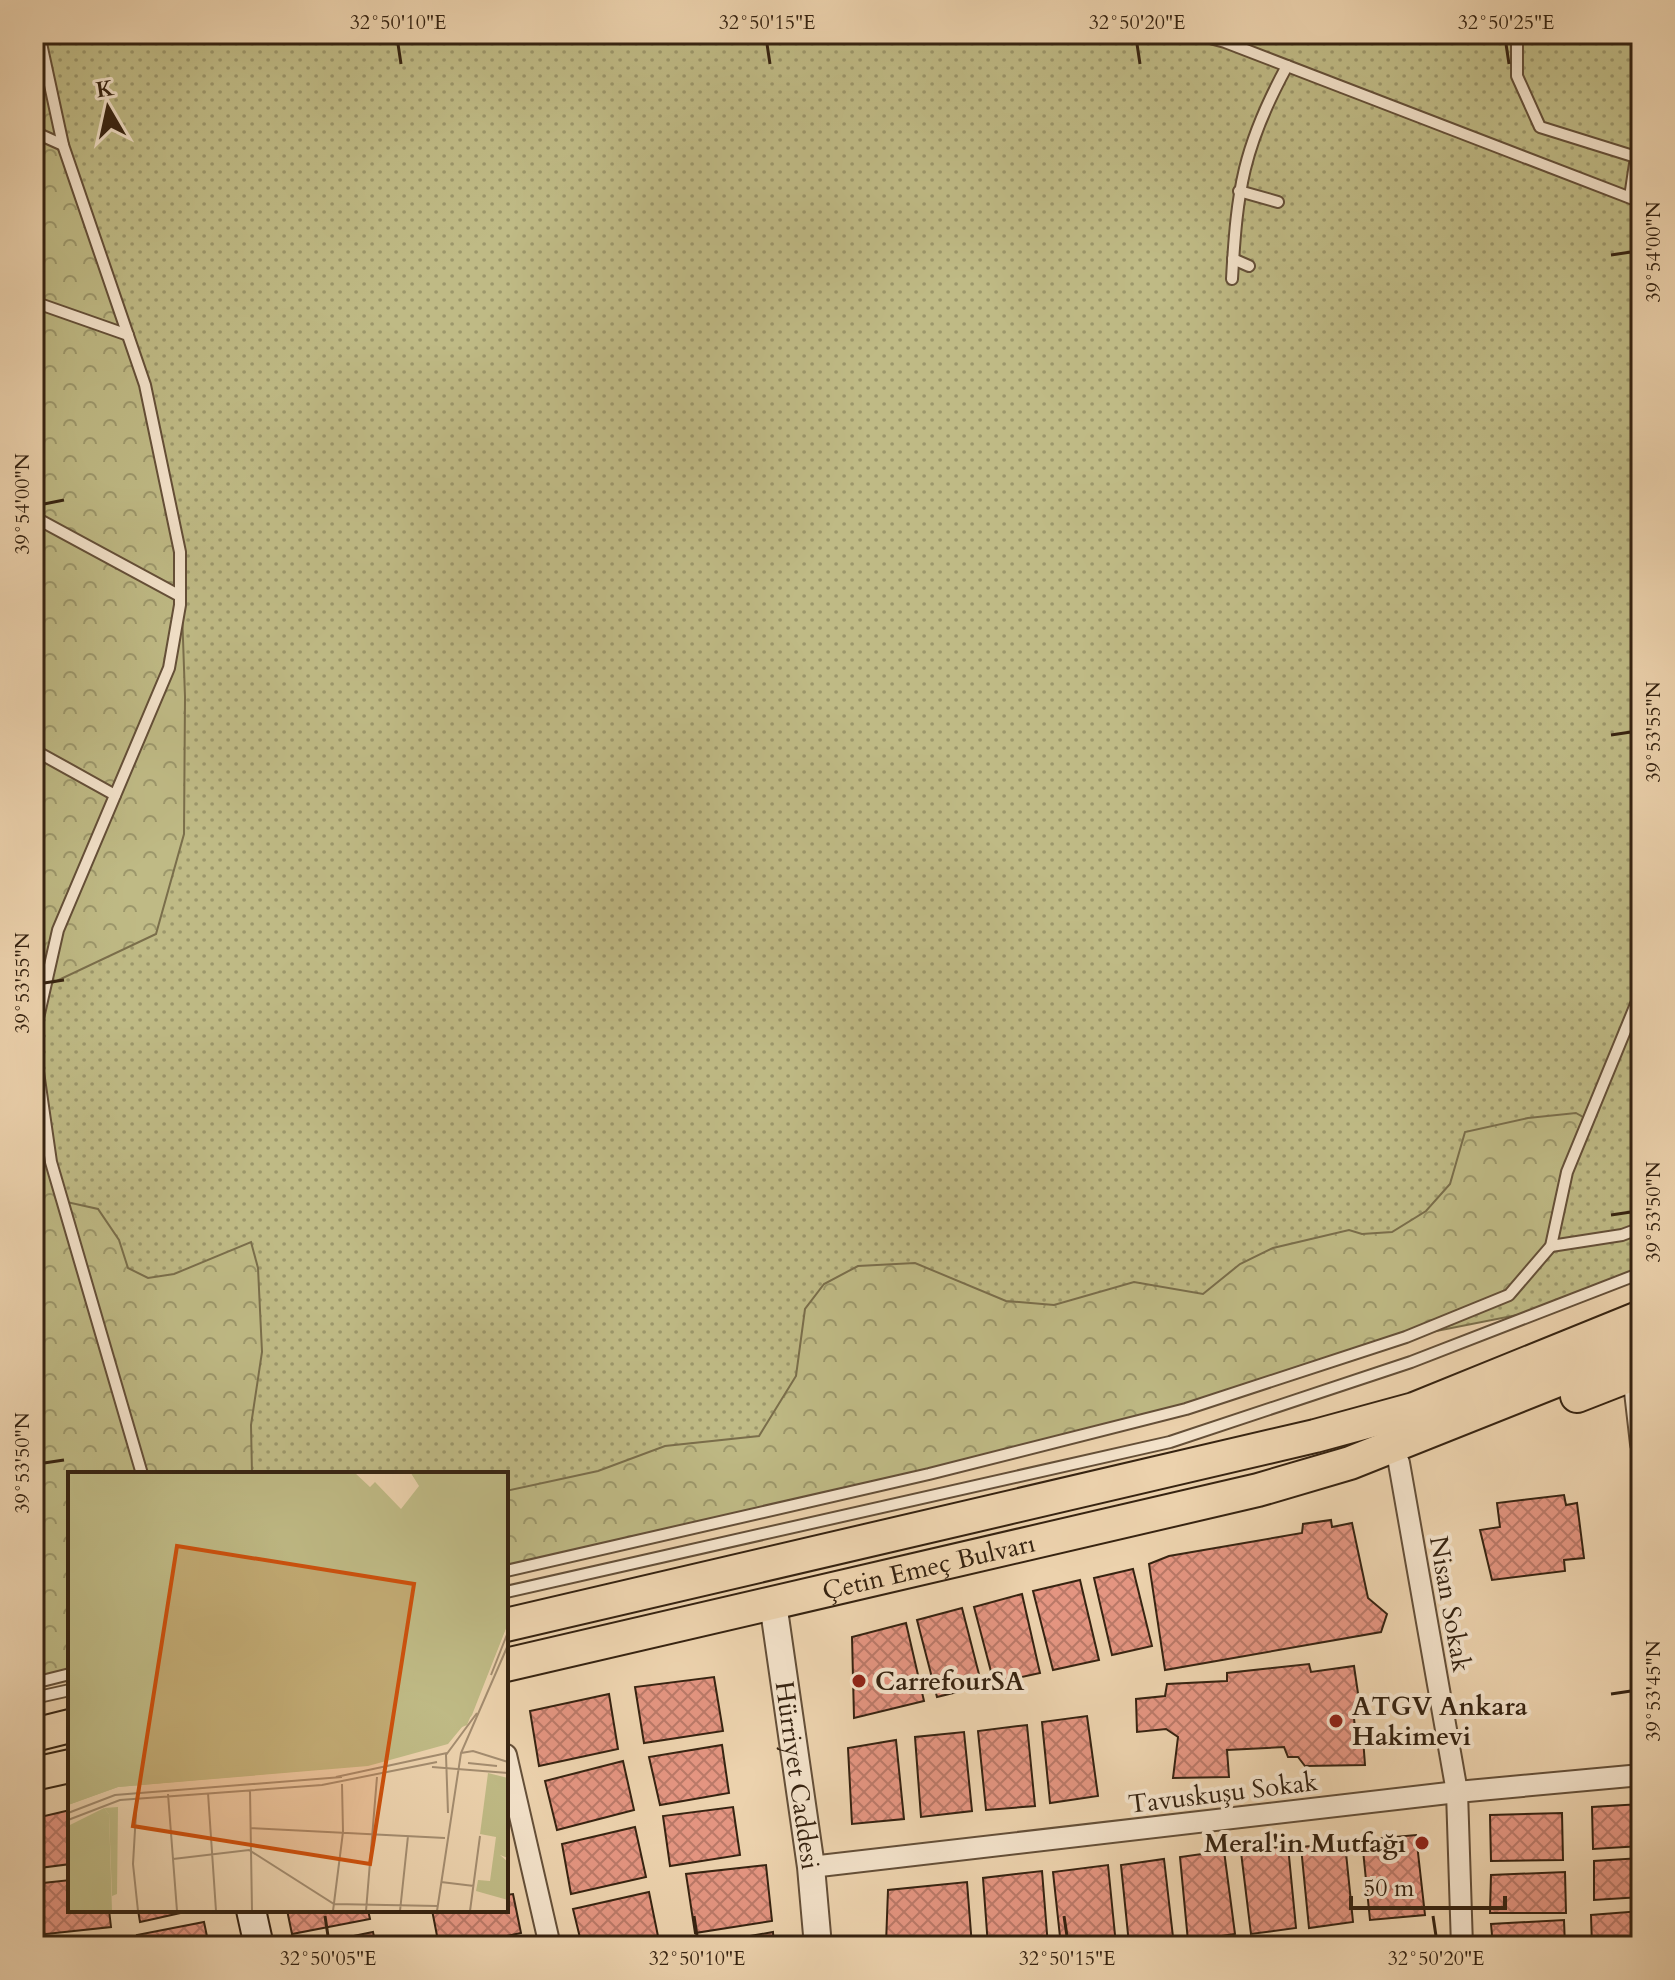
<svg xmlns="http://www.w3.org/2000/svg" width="1675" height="1980" viewBox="0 0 1675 1980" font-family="Cardo,serif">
<defs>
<pattern id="grass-dots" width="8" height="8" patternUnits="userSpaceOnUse" patternTransform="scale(2)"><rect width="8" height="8" fill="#bfba85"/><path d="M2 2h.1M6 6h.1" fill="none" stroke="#9c976b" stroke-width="1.8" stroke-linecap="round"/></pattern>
<pattern id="forest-crowns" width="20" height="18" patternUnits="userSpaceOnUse" patternTransform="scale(2)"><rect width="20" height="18" fill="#bfba85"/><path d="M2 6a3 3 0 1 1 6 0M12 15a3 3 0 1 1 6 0" fill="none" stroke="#9c976b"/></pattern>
<pattern id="building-cross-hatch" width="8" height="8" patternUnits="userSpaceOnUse" patternTransform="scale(2)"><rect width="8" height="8" fill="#e49581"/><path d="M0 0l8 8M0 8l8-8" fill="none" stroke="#ba7968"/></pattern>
</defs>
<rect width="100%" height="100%" fill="#ecd2ad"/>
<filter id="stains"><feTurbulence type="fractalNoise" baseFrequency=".0025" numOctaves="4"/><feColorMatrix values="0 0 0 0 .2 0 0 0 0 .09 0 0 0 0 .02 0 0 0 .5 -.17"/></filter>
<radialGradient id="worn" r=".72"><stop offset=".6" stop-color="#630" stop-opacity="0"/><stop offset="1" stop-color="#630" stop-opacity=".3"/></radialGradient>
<path fill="url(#grass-dots)" stroke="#7a6e4b" stroke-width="2" d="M 34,34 L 1641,34 L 1641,1273 L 1557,1307 L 1406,1337 L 506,1571 L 506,1474 L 70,1474 L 34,1683 Z"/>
<g fill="url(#forest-crowns)" stroke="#7a6e4b" stroke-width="2">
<path d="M 34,34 L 39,34 L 63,145 L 145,385 L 180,552 L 185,697 L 184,834 L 156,934 L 46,986 L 34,986 Z"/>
<path d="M 34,1064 L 62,1201 L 98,1209 L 119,1240 L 128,1268 L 148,1278 L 174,1274 L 251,1242 L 258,1268 L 262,1352 L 251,1425 L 252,1474 L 70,1474 L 70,1674 L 34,1683 Z"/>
<path d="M 1576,1113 L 1588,1120 L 1567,1172 L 1551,1246 L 1509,1295 L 1406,1337 L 1186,1409 L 506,1571 L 506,1491 L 598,1471 L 665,1446 L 759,1436 L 796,1376 L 805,1309 L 824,1284 L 858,1266 L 915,1263 L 1006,1301 L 1054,1305 L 1134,1282 L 1203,1294 L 1240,1264 L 1273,1248 L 1349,1230 L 1362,1234 L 1392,1232 L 1426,1211 L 1450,1184 L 1465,1132 L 1528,1118 Z"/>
</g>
<g fill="url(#building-cross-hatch)" stroke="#362311" stroke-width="2">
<path d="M 1564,1495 L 1566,1505 L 1577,1503 L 1584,1558 L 1564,1560 L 1565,1571 L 1492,1580 L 1480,1530 L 1500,1527 L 1497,1503 Z"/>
<path d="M 1331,1520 L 1332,1527 L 1352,1523 L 1368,1598 L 1387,1614 L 1381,1632 L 1165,1670 L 1149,1564 L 1169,1556 L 1302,1533 L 1303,1524 Z"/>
<path d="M 1133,1569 L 1152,1646 L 1112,1655 L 1094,1578 Z"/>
<path d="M 1080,1580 L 1099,1660 L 1053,1670 L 1033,1591 Z"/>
<path d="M 1022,1594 L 1040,1673 L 994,1683 L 974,1607 Z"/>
<path d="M 962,1608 L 982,1686 L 937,1697 L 917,1620 Z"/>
<path d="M 906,1623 L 924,1701 L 854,1718 L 852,1637 Z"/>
<path d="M 1309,1664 L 1311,1672 L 1354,1666 L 1360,1707 L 1353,1708 L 1356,1738 L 1363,1738 L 1365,1765 L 1305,1766 L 1298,1757 L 1288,1757 L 1284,1747 L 1227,1750 L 1229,1777 L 1173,1778 L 1178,1737 L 1166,1729 L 1137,1732 L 1136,1699 L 1165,1696 L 1167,1684 L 1227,1681 L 1227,1673 Z"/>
<path d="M 714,1677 L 723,1731 L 644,1743 L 635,1687 Z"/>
<path d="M 609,1694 L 618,1749 L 539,1766 L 530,1711 Z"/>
<path d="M 1087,1716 L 1098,1796 L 1050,1803 L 1042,1722 Z"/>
<path d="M 1027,1725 L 1035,1806 L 986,1810 L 978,1731 Z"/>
<path d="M 964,1732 L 972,1811 L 921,1817 L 915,1737 Z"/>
<path d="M 896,1740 L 904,1819 L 852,1824 L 848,1748 Z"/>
<path d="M 722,1745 L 729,1793 L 660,1805 L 649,1757 Z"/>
<path d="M 623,1761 L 634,1810 L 557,1830 L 545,1781 Z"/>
<path d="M 1641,1804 L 1641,1846 L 1593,1849 L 1592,1807 Z"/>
<path d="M 733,1807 L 740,1855 L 670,1866 L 663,1816 Z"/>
<path d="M 70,1810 L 70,1864 L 39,1868 L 36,1818 Z"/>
<path d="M 1562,1813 L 1563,1860 L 1491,1861 L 1490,1815 Z"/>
<path d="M 635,1827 L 646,1877 L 571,1894 L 562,1844 Z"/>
<path d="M 1416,1835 L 1425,1915 L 1370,1920 L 1362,1840 Z"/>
<path d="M 1345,1843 L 1353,1922 L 1309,1928 L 1301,1847 Z"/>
<path d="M 1288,1846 L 1296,1928 L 1251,1934 L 1241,1852 Z"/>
<path d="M 1224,1851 L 1235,1934 L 1188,1941 L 1180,1857 Z"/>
<path d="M 1641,1858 L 1641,1897 L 1594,1900 L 1594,1861 Z"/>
<path d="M 1164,1859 L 1173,1937 L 1129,1944 L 1121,1865 Z"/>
<path d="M 766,1865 L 772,1921 L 695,1933 L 686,1874 Z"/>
<path d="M 1108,1865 L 1116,1945 L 1061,1946 L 1053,1872 Z"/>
<path d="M 1042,1871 L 1048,1946 L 988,1946 L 983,1878 Z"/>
<path d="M 1565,1872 L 1566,1913 L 1490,1913 L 1491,1875 Z"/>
<path d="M 70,1880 L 70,1910 L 109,1910 L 111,1927 L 37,1935 L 34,1884 Z"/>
<path d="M 967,1882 L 972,1946 L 886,1944 L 888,1890 Z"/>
<path d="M 649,1892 L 659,1941 L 634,1946 L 582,1946 L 573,1909 Z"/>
<path d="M 513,1894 L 521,1933 L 461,1946 L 439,1946 L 432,1910 L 506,1910 L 506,1895 Z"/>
<path d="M 138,1910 L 194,1910 L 140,1922 Z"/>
<path d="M 287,1910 L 368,1910 L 370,1919 L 292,1934 Z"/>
<path d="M 1641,1911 L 1641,1946 L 1592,1946 L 1591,1915 Z"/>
<path d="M 1564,1920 L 1565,1946 L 1493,1946 L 1491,1924 Z"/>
<path d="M 204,1922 L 209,1946 L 140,1946 L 137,1935 Z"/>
<path d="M 373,1932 L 376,1946 L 305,1946 Z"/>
<path d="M 773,1932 L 774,1946 L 694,1946 Z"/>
<path d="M 116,1940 L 116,1946 L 57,1946 Z"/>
</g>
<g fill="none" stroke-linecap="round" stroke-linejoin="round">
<defs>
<g id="service">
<path d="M 1195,34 L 1225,42 L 1641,202"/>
<path d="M 1517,34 L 1517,76 L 1540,127 L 1636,157 L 1630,197"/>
<path d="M 34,132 L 63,145"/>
<path d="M 1239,191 L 1278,202"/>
<path d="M 1233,259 L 1249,266"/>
<path d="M 1232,279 C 1237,189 1243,147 1287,66"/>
<path d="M 34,302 L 128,335"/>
<path d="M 34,517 L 180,596"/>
<path d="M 34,750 L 115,795"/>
<path d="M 34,1036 L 58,930 L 169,668 L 180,605 L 180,552 L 145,385 L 63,145 L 39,34"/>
<path d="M 34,1044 L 51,1162 L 142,1474"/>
<path d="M 1551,1246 L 1622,1235 L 1641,1228"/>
<path d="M 506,1571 L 929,1474 L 1186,1409 L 1406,1337 L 1509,1295 L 1551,1246 L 1567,1172 L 1641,992"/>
<path d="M 506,1592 L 1170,1442 L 1411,1362 L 1641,1273"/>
<path d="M 34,1683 L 70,1674"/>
<path d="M 34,1698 L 70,1690"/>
</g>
<g id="minor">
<path d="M 1633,1374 L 1641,1444"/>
<path d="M 1399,1463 L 1457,1792 L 1462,1946"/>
<path d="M 506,1755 L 550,1946"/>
<path d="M 811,1867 L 1457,1792 L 1641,1775"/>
</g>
<g id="tertiary">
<path id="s1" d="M 773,1603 L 811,1867 L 818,1946"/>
</g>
<path id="secondary" d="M 251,1910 L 259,1946"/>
<g id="primary">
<path d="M 1577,1396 L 1641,1371"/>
<path d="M 506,1625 L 1315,1436 L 1414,1409 L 1641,1317"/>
<path id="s2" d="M 506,1665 L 1258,1490 L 1350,1463 L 1641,1347"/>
<path d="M 34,1735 L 70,1726"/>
<path d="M 34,1774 L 70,1766"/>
</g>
</defs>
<use href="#service" stroke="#644f38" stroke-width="14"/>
<use href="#minor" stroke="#644f38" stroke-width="24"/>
<use href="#tertiary" stroke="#644f38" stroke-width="30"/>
<use href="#secondary" stroke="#362311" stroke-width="32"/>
<use href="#primary" stroke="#362311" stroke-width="36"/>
<use href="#service" stroke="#f3e2ca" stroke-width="10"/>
<use href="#minor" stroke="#f3e2ca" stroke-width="20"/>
<use href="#tertiary" stroke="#f3e2ca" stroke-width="26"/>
<use href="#secondary" stroke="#f3e2ca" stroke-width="28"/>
<use href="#primary" stroke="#ecd2ad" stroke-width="32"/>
</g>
<path fill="none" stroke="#362311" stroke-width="3" d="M 398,44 L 401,64M 767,44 L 770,64M 1137,44 L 1140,64M 1506,44 L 1509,64M 1611,255 L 1631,252M 44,504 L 64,500M 1611,735 L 1631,732M 44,983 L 64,980M 1611,1215 L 1631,1212M 44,1463 L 64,1460M 1611,1694 L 1631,1691M 325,1916 L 328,1936M 694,1916 L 697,1936M 1064,1916 L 1067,1936M 1433,1916 L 1436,1936"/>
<g fill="#8f2418" stroke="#f3e2ca" stroke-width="3">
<circle cx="859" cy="1681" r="8"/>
<circle cx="1336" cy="1721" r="8"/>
<circle cx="1422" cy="1843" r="8"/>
</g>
<g text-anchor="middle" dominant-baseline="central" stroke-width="8" stroke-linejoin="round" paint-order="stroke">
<g font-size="26" fill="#362311" stroke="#f3e2ca">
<text stroke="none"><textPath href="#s2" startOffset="434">Çetin Emeç Bulvarı</textPath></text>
<text transform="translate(1450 1604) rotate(80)">Nisan Sokak</text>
<text stroke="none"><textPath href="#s1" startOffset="174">Hürriyet Caddesi</textPath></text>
<text transform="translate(1223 1793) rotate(-7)">Tavuskuşu Sokak</text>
</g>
<g font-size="26" font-weight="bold" fill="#362311" stroke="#f3e2ca" text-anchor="start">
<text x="875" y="1681">CarrefourSA</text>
<text x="1352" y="1706">ATGV Ankara<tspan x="1352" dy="30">Hakimevi</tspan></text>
<text x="1406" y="1843" text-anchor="end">Meral'in Mutfağı</text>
</g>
</g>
<g transform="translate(68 1472)">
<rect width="440" height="440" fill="#ecd2ad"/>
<path d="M 0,1 L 287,1 L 302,15 L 307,10 L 333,37 L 351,14 L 343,1 L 440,1 L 440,151 L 404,243 L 380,272 L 300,294 L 50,315 L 0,333 ZM 36,336 L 41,342 L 44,439 L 0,439 L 0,354 Z" fill="#bfba85"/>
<path d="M 343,1 L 353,1 L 367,13 L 381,63 L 353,134 L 347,131 L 366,47 L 364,32 ZM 389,1 L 440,1 L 440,47 L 433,47 L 429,35 L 399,50 L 386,25 L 394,5 ZM 112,49 L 122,156 L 118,189 L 110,210 L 86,217 L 99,256 L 117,255 L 111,293 L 184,294 L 202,272 L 250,284 L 278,279 L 291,267 L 308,268 L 300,285 L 278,295 L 50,315 L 0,333 L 0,310 L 63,293 L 66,282 L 55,275 L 54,261 L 44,248 L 48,208 L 62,205 L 86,213 L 80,167 L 85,123 L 77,51 ZM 69,58 L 68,104 L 63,111 L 56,81 L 41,73 L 41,66 ZM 346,135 L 404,153 L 420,152 L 432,142 L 438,156 L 399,253 L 332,280 L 326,264 L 364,234 L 363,215 L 344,207 L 361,153 L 344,144 ZM 420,301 L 440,306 L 440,386 L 432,383 L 440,390 L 440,428 L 408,419 L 410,408 L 422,409 L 428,365 L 412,362 ZM 50,335 L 49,422 L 44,424 L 41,342 L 36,336 Z" fill="#bfba85"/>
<path d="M 20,376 L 20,420 L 0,420 L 0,377 Z" fill="#bfba85"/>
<path fill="none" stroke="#a38c6f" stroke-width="2" d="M 423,203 L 440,160M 393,281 L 405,279 L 440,290M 400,291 L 429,294M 364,295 L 440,301M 268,305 L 379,281M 182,318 L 184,439M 140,321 L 148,439M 100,322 L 109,439M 0,341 L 47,323 L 274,305M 68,341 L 65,392 L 70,439M 380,341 L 378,283 L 409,241M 0,348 L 52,328 L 254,313 L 369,290M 182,356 L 377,366M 105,387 L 181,378 L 266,432 L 370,434M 373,410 L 406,414M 265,439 L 275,360 L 274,312M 298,439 L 309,305M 332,439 L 340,364M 369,439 L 393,281 L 440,173M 402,439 L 412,364"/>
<path fill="#cd510d" fill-opacity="0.15" stroke="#cd510d" stroke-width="4" d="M 109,74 L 346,112 L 302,392 L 65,354 Z"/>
<rect width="440" height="440" fill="none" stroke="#362311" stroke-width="4"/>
</g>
<rect width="1675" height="1980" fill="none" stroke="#ecd2ad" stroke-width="88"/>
<g transform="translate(108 108) rotate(351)" stroke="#f3e2ca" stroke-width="6" paint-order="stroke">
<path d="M0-6L14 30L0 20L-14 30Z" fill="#362311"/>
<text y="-12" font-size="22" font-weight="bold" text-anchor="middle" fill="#362311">K</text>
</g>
<path d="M1351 1896v12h154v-12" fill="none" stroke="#362311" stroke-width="4"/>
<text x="1363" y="1896" font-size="24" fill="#362311" stroke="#f3e2ca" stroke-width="6" paint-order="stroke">50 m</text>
<rect x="44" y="44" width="1587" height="1892" fill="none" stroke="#362311" stroke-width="3"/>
<g font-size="20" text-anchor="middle" fill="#362311">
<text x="398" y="29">32°50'10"E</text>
<text x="767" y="29">32°50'15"E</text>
<text x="1137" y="29">32°50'20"E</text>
<text x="1506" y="29">32°50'25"E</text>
<text transform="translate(1653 252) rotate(-90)" y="7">39°54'00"N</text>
<text transform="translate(22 504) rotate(-90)" y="7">39°54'00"N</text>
<text transform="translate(1653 732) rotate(-90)" y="7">39°53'55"N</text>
<text transform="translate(22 983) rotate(-90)" y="7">39°53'55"N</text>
<text transform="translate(1653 1212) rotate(-90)" y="7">39°53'50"N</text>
<text transform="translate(22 1463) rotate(-90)" y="7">39°53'50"N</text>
<text transform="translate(1653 1691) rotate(-90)" y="7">39°53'45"N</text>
<text x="328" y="1965">32°50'05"E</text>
<text x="697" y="1965">32°50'10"E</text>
<text x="1067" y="1965">32°50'15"E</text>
<text x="1436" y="1965">32°50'20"E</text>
</g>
<rect width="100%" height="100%" filter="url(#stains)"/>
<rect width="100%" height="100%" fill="url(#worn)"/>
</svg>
